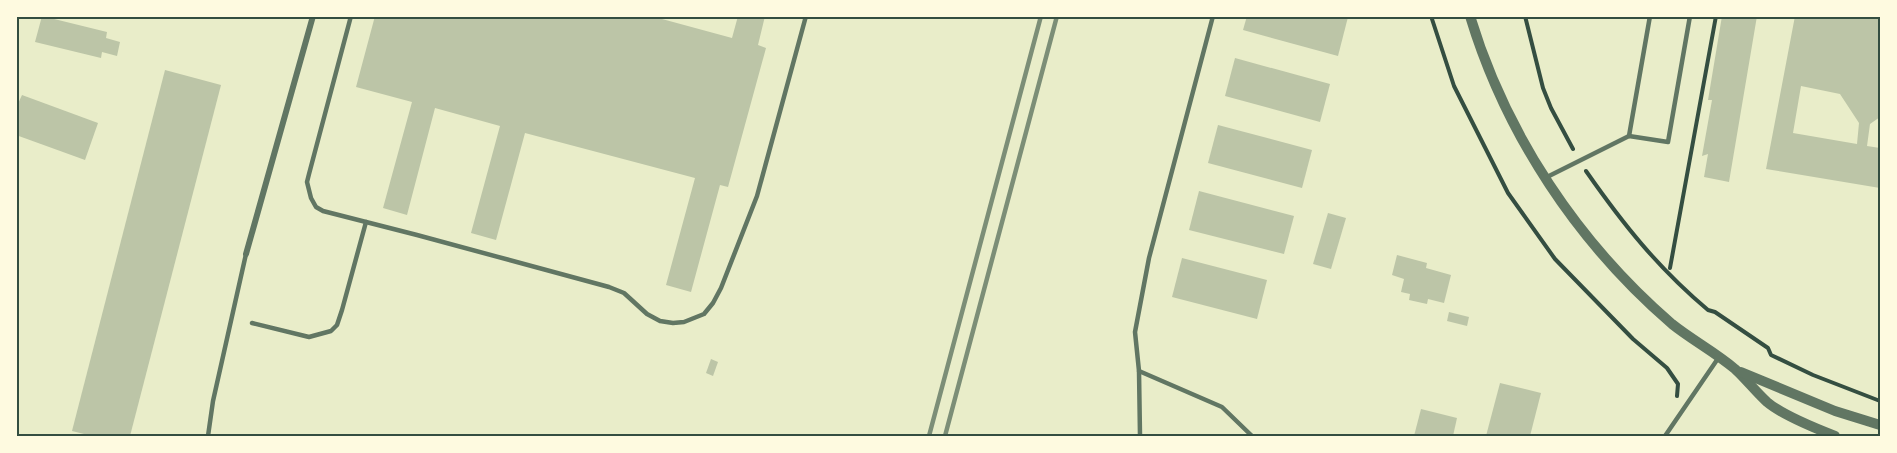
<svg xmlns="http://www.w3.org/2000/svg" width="1897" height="453" viewBox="0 0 1897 453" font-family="Montserrat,sans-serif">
<rect width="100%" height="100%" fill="#e9edc9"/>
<g fill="#bcc5a7" fill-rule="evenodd">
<path d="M 42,16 L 107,32 L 106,38 L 120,42 L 117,56 L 102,52 L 101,58 L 35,42 Z"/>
<path d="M 375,16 L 651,16 L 732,38 L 738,16 L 765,16 L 758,45 L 766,48 L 728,187 L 720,185 L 691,292 L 666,285 L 695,178 L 525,133 L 496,240 L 471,233 L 500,126 L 435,108 L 407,215 L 383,208 L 412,102 L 356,87 Z"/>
<path d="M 1247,16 L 1345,16 L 1348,17 L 1338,56 L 1243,30 Z"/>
<path d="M 1722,16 L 1757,16 L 1729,182 L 1704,177 L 1708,154 L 1702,156 L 1712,100 L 1708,100 Z"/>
<path d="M 1795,16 L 1880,16 L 1880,117 L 1870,124 L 1867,146 L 1880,148 L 1880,188 L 1766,169 ZM 1801,86 L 1840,94 L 1859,123 L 1857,144 L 1793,133 Z"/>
<path d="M 1235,58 L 1330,84 L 1320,122 L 1225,96 Z"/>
<path d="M 165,70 L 221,85 L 130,436 L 92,436 L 72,431 Z"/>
<path d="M 22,95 L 98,123 L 85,160 L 16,135 L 16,108 Z"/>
<path d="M 1218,125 L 1312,150 L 1302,188 L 1208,163 Z"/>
<path d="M 1199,191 L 1294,216 L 1284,254 L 1189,230 Z"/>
<path d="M 1328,213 L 1346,218 L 1331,269 L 1313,264 Z"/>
<path d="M 1397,255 L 1427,263 L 1426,268 L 1451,275 L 1444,303 L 1428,299 L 1427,304 L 1409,300 L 1410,294 L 1401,292 L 1404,279 L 1392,275 Z"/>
<path d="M 1182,258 L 1267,280 L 1257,319 L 1172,297 Z"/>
<path d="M 1449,312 L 1469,317 L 1467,326 L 1447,321 Z"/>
<path d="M 711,359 L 718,362 L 713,376 L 706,373 Z"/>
<path d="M 1500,383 L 1541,393 L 1530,436 L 1486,436 Z"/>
<path d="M 1421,409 L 1457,418 L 1453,436 L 1414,436 Z"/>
</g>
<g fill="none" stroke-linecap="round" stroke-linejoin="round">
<g stroke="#344e41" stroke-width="4">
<path d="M 1431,16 L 1454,86 L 1508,193 L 1555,259 L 1633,339 L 1667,368 L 1678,384 L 1677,396"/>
<path d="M 1525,16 L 1543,88 L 1551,108 L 1573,149"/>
<path d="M 1586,171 C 1623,224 1658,268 1708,310 L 1715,312 L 1768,348 L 1771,355 L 1813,375 L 1880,401"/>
<path d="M 1670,268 L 1716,16"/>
</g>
<g stroke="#617663" stroke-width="4.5">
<path d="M 351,16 L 309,174 L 307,182 L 311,198 L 316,207 L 323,211 L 417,235 L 609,287 L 624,293 L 647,314 L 660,321 L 673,323 L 684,322 L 704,314 L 713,303 L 721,288 L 757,196 L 806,16"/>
<path d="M 1629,136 L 1650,16"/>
<path d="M 1545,178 L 1629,136 L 1668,142 L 1690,16"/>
<path d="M 252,323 L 309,337 L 331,331 L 337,325 L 342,310 L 366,222"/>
<path d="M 1139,371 L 1222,407 L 1252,436"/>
<path d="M 208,436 L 213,401 L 246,254"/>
<path d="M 1140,436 L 1139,371 L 1135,332 L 1149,258 L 1213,16"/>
<path d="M 1665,436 L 1719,357"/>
</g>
<path stroke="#617663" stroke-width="6" d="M 246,254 L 313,16"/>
<g stroke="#617663" stroke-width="10">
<path d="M 1470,16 C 1506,135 1578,243 1672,324 C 1692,340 1715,352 1735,369 C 1746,379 1755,391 1767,402 C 1781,414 1817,429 1835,436"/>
<path d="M 1741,372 L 1835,411 L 1880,425"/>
</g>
<g stroke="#7c8e77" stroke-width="4.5">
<path d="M 929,436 L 1041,16"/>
<path d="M 945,436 L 1057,16"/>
</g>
</g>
<rect width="1897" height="453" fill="none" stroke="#fefae0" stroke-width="36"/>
<rect x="18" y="18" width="1861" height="417" fill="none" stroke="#344e41" stroke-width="2"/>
</svg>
